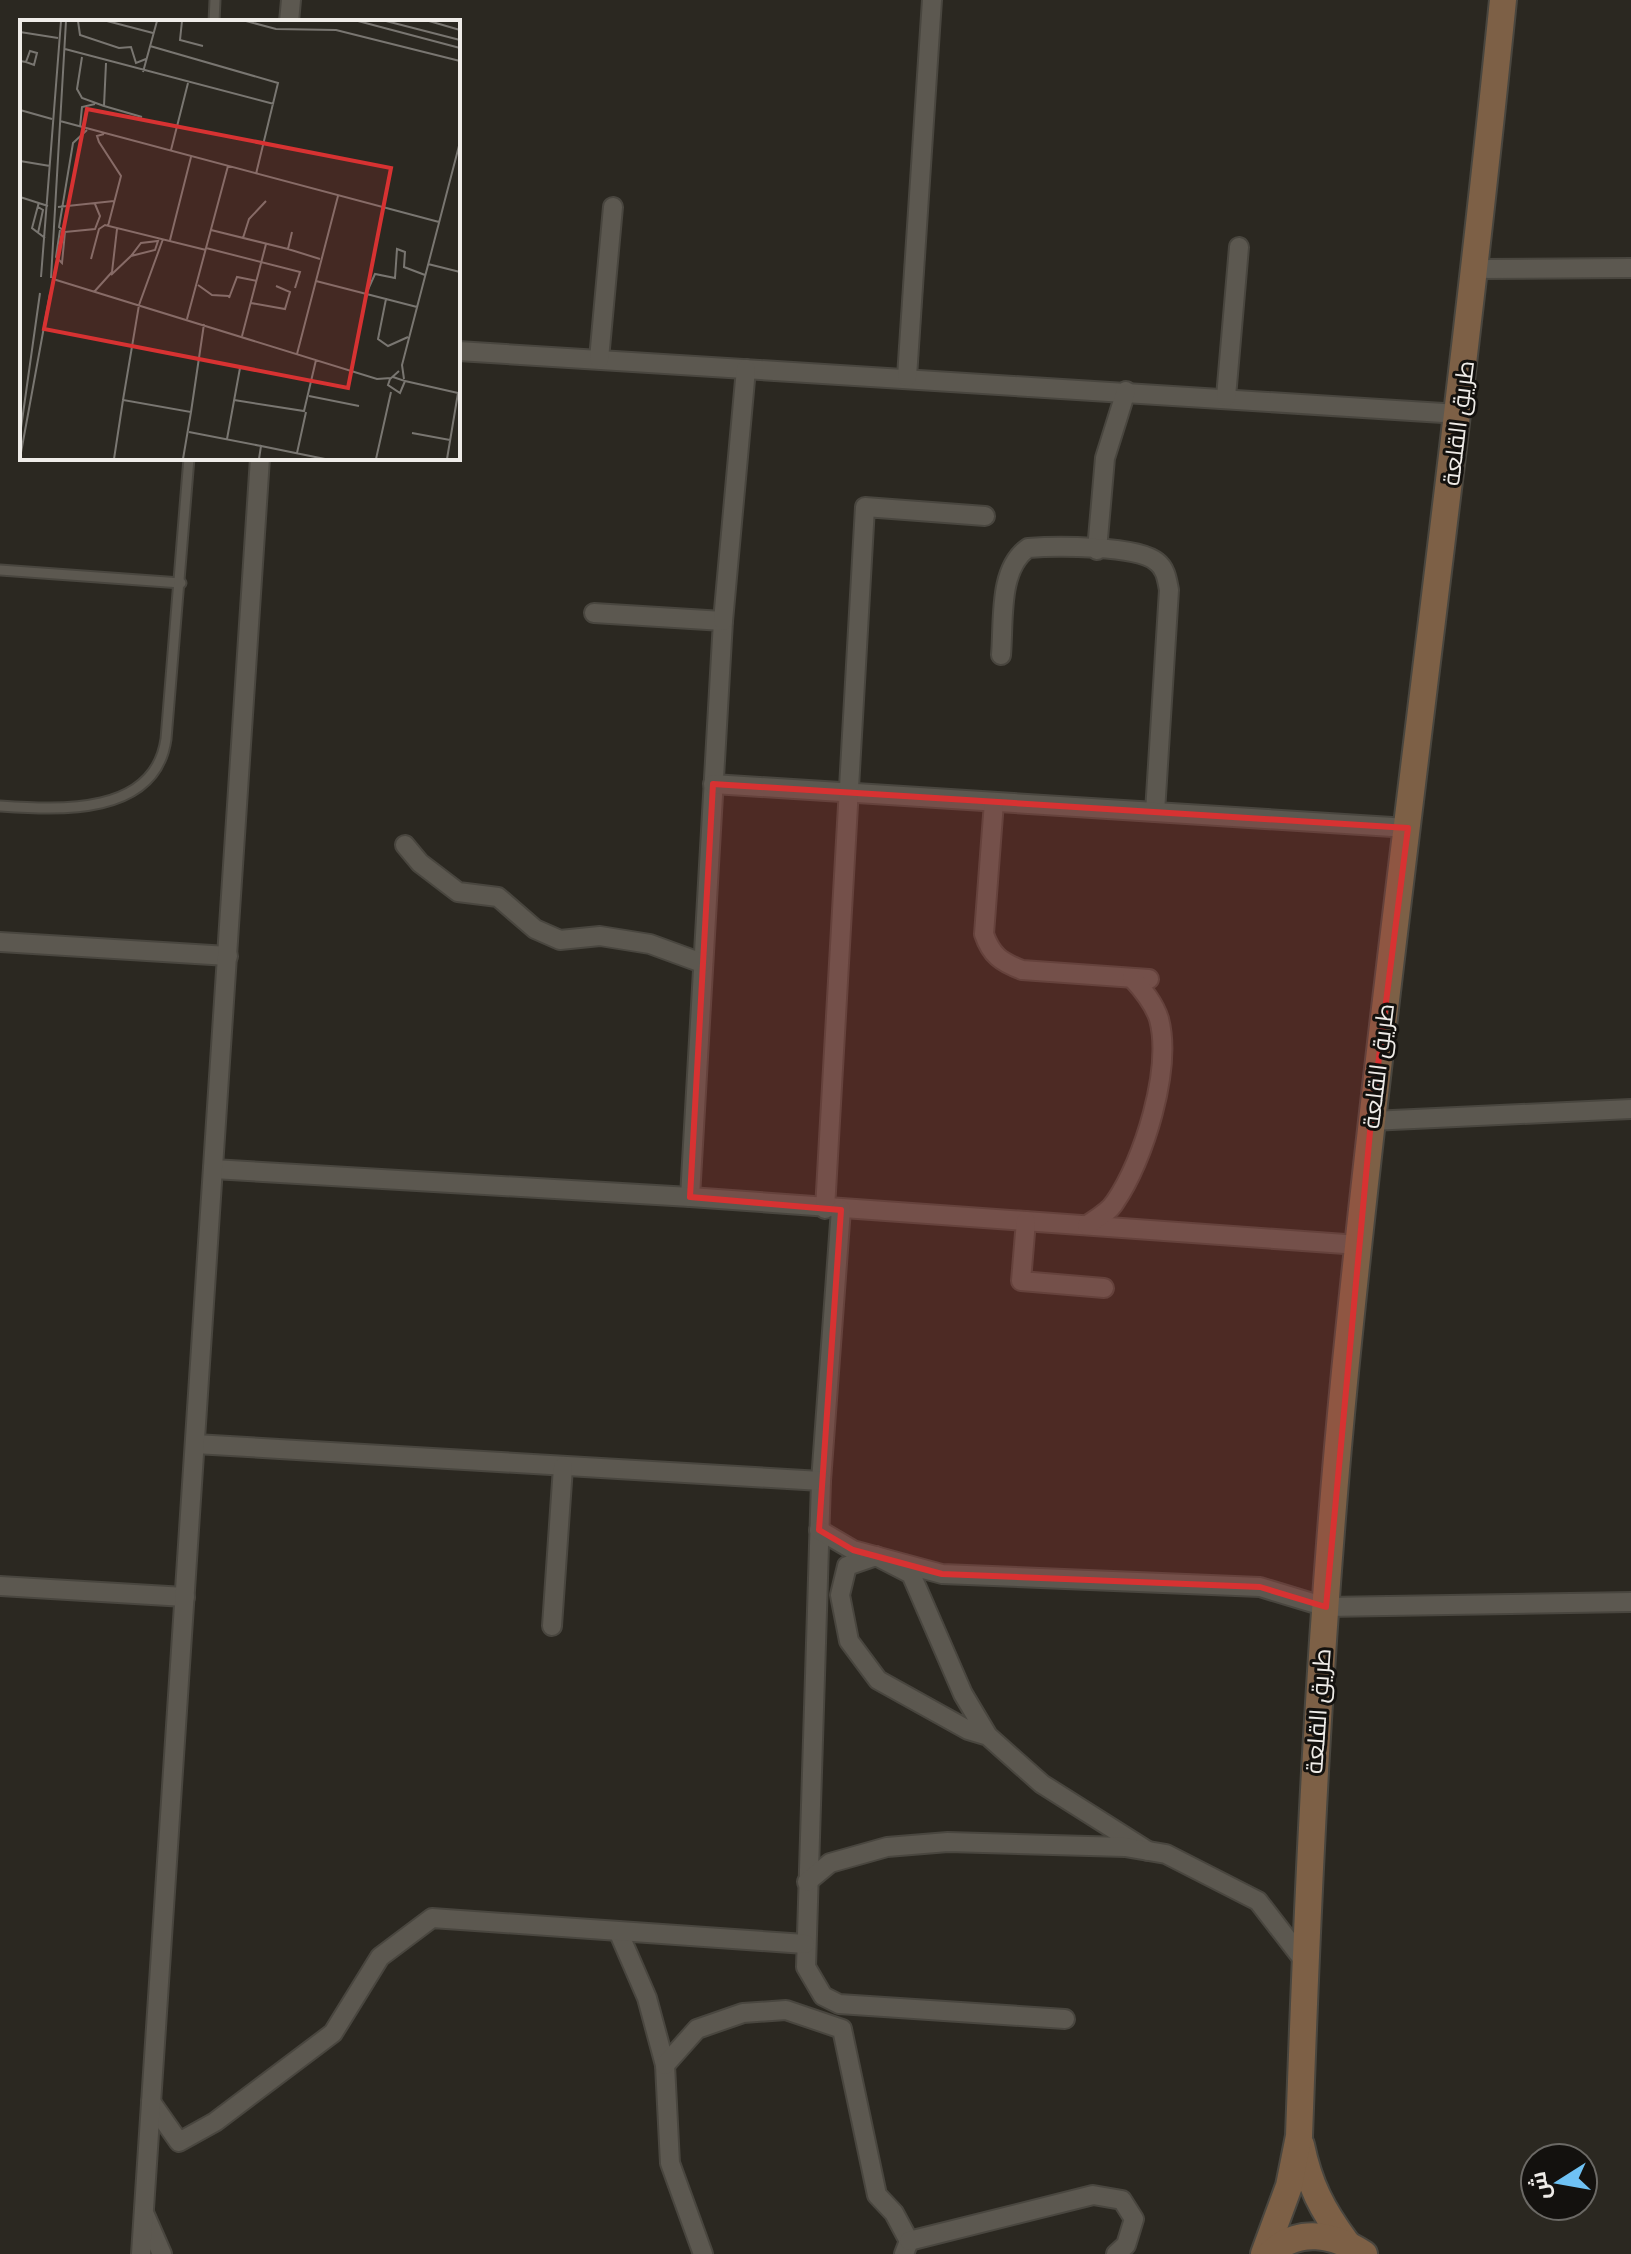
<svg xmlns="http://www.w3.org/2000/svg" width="1631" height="2254" viewBox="0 0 1631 2254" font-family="Figtree,Cairo,sans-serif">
<rect width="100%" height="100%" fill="#2b2821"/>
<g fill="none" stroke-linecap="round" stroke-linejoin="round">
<defs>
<g id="lane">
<path d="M 214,22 L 215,0"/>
<path d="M 0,570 L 181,583"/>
<path d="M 0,806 C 60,810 155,816 166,739 L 189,458"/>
</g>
<g id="street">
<path d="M 289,22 L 291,0"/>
<path d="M 1476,269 L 1631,268"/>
<path d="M 458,351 L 1459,414"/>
<path d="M 599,359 L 613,207"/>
<path d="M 907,377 L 932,0"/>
<path d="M 1226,397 L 1239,247"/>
<path d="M 1097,550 L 1105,458 L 1126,391"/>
<path d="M 594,613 L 723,621 L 690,1197"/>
<path d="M 723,621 L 746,369"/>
<path d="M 1001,655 C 1004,621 998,569 1028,548 C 1054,546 1138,545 1157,562 C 1166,569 1167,580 1169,590 L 1155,812"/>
<path d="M 713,784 L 1408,828"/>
<path d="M 994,802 L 984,934 C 991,955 1001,962 1022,970 L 1149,979"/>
<path d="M 405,845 L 420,863 L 458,892 L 498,897 L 535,929 L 560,940 L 600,936 L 650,944 L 702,963"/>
<path d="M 0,942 L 228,956"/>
<path d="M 1371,1121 L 1631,1109"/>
<path d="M 213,1169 L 690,1197 L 1359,1245"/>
<path d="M 825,1209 L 865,507 L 985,516"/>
<path d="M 841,1209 L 821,1481 L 806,1967 L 823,1996 L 839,2004 L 1065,2019"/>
<path d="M 1026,1221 L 1021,1281 L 1104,1288"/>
<path d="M 1087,1225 C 1096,1219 1109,1212 1115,1202 C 1144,1160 1172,1069 1159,1019 C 1154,1003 1143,990 1132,978"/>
<path d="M 195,1444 L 821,1481"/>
<path d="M 819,1530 L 853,1550 L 942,1574 L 1260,1587 L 1326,1607 L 1631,1602"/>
<path d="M 0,1586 L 185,1597"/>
<path d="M 552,1626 L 563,1467"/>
<path d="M 988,1736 L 968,1730 L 878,1680 L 849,1641 L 840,1595 L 847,1566 L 876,1556 L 911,1574 L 963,1694 L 988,1736 L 1042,1784 L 1148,1851"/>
<path d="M 807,1882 L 830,1863 L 887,1847 L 948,1842 L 1125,1847 L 1166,1854 L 1258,1901 L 1305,1962"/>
<path d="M 618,1931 L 647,1998 L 665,2065 L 670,2163 L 703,2254"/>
<path d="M 665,2065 L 697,2029 L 743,2013 L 786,2010 L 842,2029 L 877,2195 L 894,2213 L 909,2241 L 904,2254"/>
<path d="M 151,2102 L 179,2142 L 215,2122 L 333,2033 L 380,1957 L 432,1918 L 805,1944"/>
<path d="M 145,2215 L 162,2254"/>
<path d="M 909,2241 L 1093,2195 L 1122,2200 L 1134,2219 L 1126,2245 L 1116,2254"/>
<path d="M 141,2254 L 260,458"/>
</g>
<g id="secondary">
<path d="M 1301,2145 C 1309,2184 1322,2210 1346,2242"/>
<path d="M 1264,2254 L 1289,2186 L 1299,2136 C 1308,1881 1320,1626 1345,1372 C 1391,914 1457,458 1503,0"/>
<path d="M 1270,2254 C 1298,2227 1334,2234 1364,2254"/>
</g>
</defs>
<use href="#lane" stroke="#49463f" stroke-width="13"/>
<use href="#street" stroke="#49463f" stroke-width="22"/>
<use href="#secondary" stroke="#49463f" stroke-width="30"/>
<use href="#lane" stroke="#5c5850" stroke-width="9"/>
<use href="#street" stroke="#5c5850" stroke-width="18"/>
<use href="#secondary" stroke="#7d6046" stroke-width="26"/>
</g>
<path fill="#d73232" fill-opacity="0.2" stroke="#d73232" stroke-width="6" stroke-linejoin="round" d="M 713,784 L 1408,828 L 1371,1121 L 1326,1607 L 1260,1587 L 942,1574 L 853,1550 L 819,1530 L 841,1210 L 690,1197 Z"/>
<g text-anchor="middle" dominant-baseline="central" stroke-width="6" stroke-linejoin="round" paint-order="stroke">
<g font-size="24" fill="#efece8" stroke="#13110e">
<text transform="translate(1458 423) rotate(-83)">طريق القلعة</text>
<text transform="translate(1378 1066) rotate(-83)">طريق القلعة</text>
<text transform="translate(1318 1711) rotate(-86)">طريق القلعة</text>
</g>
</g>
<g transform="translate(20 20)">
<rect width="440" height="440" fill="#2b2821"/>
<path fill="none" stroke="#797671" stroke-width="2" d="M 58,1 L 60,15 L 99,28 L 111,27 L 116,43 L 126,39M 87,1 L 133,13M 162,1 L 160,20 L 183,26M 226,1 L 256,9 L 316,10 L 440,41M 338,1 L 440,28M 366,1 L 440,20M 409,1 L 440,10M 0,12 L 38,18M 130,26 L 258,63 L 236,154M 45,29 L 254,84M 62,37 L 57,69 L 62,78 L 84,86M 0,41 L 6,42 L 14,45 L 17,33 L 10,31 L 6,42M 86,43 L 84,86 L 122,97M 123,52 L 137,1M 0,90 L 32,99M 40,101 L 419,202M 60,107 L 62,87 L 75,84M 67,110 L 53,123 L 39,207 L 45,212 L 75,209 L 80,196 L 75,184M 84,114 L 77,116 L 79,122 L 101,156 L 88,206M 151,130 L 168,63M 0,141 L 30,146M 0,177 L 28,186M 19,182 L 12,208 L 25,218M 18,187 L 23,190 L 18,213M 38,187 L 94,181M 40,210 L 36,237 L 42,243 L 45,212M 191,210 L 268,229 L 272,212M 223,218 L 229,199 L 246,181M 143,219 L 119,285 L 103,380 L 171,392 L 163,439M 150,220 L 171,137M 186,228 L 280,252 L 275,268M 268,229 L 300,239M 71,239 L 79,209 L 85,205 L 186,230M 408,244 L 440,252M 91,255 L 111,236 L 135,230 L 138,221 L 121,223 L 111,236M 21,257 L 41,1M 31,258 L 46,1M 33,259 L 357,359 L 371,358M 296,261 L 366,279 L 358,319 L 368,326 L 388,317M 178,265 L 192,275 L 209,276M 74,272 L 92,252 L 97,209M 346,274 L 355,254 L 375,258 L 377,229 L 385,232 L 384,247 L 405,255M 209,278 L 217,257 L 237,261M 366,279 L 397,287M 231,283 L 265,289 L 270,272 L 256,266M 167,299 L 208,146M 222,316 L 246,224M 277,334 L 318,176M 373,357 L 385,361 L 380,373 L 368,365 L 370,359 L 379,351M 384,359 L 382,345 L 440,122M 385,361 L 438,373M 289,376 L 339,386M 214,380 L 284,391 L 296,340M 171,392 L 184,304M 169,412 L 241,426M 392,413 L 430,420M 0,415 L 20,273M 207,419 L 220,348M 277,433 L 286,392M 0,438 L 30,274M 94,439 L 103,380M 239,439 L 241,426 L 305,439M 356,439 L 371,372M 427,439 L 438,373"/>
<path fill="#d73232" fill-opacity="0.15" stroke="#d73232" stroke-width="4" d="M 67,89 L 371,148 L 328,368 L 24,309 Z"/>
<rect width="440" height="440" fill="none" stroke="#efece8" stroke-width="4"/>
</g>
<g transform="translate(1559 2182) rotate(259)"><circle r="38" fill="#13110e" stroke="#6b6965" stroke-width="2"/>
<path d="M0-6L14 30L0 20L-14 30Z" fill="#6fc2f4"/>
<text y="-12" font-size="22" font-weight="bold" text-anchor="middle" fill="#efece8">ش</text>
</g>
</svg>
